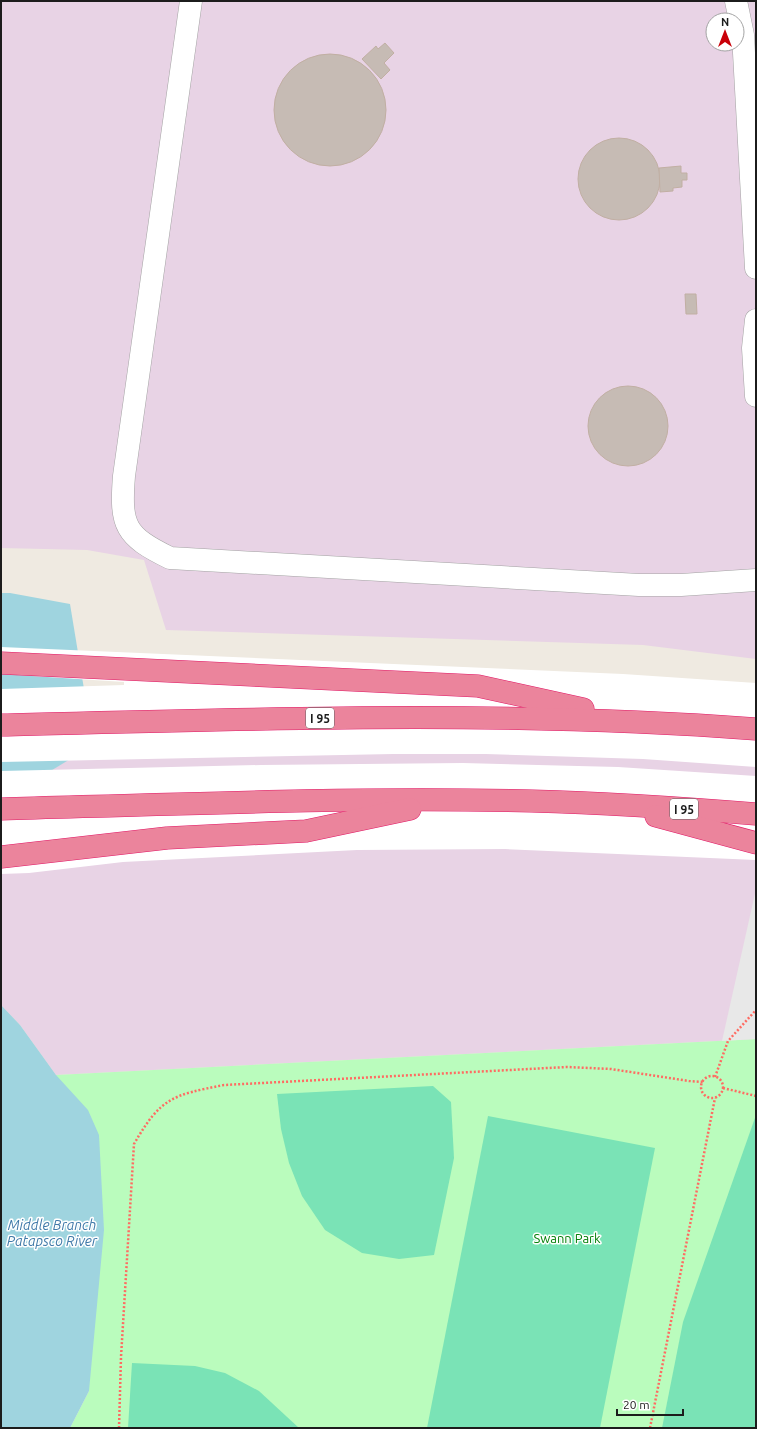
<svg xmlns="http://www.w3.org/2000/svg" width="757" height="1429" viewBox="0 0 757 1429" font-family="Ubuntu,sans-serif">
<rect width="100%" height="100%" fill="#efeae1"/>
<g fill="#e8d3e5" fill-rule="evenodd">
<path d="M 1,1 L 756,1 L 756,659 L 643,645 L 166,630 L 144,560 L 87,550 L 1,548 ZM 713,20 L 737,20 L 737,44 L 713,44 Z"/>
<path d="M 756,693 L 756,1039 L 56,1075 L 20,1025 L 1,1005 L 1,801 L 71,758 Z"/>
</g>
<path fill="#bafcbd" d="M 756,1039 L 756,1428 L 70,1428 L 89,1391 L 56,1075 Z"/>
<g fill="#7ae3b6">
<path d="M 433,1086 L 451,1102 L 454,1158 L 434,1255 L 399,1259 L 362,1253 L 325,1230 L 302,1196 L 289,1163 L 281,1129 L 277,1094 Z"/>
<path d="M 756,1115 L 756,1428 L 662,1428 L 683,1322 Z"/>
<path d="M 488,1116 L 655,1148 L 600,1428 L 427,1428 Z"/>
<path d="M 132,1363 L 195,1366 L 225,1373 L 259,1391 L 299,1428 L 128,1428 Z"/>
</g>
<path fill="#e8e8e8" d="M 756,889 L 756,1039 L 722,1041 Z"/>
<g fill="#9fd4df">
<path d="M 1,593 L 10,593 L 70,604 L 85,695 L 72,758 L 1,801 Z"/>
<path d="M 1,1005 L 20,1025 L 56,1075 L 88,1110 L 99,1135 L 104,1230 L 89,1391 L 70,1428 L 1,1428 Z"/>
</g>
<g fill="#fff">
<path d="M 1,647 L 623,674 L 756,683 L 756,767 L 643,759 L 486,754 L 393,754 L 1,762 L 1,689 L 124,685 L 124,682 L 1,674 Z"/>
<path d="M 463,763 L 618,767 L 756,776 L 756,860 L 505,849 L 357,850 L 123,862 L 29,873 L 1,874 L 1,771 L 261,765 Z"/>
</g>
<g fill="#c6bbb4" stroke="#c1afa3">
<path d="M 385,43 L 394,53 L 384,63 L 390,70 L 381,79 L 362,59 L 376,46 L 378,49 Z"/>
<circle cx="330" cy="110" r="56"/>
<circle cx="619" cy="179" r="41"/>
<path d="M 681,166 L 681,173 L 687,173 L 687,180 L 682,180 L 682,187 L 673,188 L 673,191 L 660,192 L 659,168 Z"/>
<path d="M 685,294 L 696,294 L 697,314 L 686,314 Z"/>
<circle cx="628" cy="426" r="40"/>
</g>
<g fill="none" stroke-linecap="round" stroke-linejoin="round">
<defs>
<g id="minor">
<path d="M 191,1 L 124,476 C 120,526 125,536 170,558 L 639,585 L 681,585 L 756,580"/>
<path d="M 736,1 L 743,35 L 756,268"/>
<path d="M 756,320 L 753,348 L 756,396"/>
</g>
<g id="highway">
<path d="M 1,663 L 478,686 L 583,709"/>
<path d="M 1,725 C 254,719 503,710 756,729"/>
<path d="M 1,809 C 178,804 355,797 532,801 C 607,803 682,808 756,814"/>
<path d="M 656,816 L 756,843"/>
<path d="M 1,857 L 167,838 L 306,831 L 410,809"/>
</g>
</defs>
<use href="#minor" stroke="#a3a3a3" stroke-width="23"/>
<use href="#highway" stroke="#e21967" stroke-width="23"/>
<g stroke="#ff6b62" stroke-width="2.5" stroke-dasharray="2 2" stroke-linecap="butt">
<circle cx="712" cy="1087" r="11"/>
<path d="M 715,1077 L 728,1041 L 756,1010"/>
<path d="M 723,1088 L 756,1096"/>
<path d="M 119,1428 L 121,1357 L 134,1144 C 161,1097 173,1095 224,1085 L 567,1067 L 611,1069 L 689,1081 L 703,1082"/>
<path d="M 650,1428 L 715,1098"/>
</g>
<use href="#minor" stroke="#fff" stroke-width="22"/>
<use href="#highway" stroke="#eb849c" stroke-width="22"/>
</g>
<g text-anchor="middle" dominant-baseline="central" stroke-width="3" stroke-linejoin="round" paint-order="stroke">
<g fill="#fff" stroke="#606060" stroke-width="1">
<rect x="306" y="708" width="28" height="20" rx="3"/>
<rect x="670" y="799" width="28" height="20" rx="3"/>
</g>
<g font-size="12" font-weight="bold" fill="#1c1c1c">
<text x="320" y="718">I 95</text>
<text x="684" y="809">I 95</text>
</g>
<g font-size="13" fill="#058009" stroke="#fff">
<text x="567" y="1238">Swann Park</text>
</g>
<g font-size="14" font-style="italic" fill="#417aa9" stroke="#fff">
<text x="52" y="1225">Middle Branch<tspan x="52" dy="16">Patapsco River</tspan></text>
</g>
</g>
<rect width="757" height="1429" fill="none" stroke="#1c1c1c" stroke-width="4"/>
<g transform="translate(725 32)"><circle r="19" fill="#ffffff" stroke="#a4a4a4"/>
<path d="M0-3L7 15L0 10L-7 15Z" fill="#c90009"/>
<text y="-6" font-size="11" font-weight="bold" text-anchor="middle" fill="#1c1c1c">N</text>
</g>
<path d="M617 1409v6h66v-6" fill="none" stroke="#1c1c1c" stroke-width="2"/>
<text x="623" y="1409" font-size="12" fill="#1c1c1c" stroke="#ffffff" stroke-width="3" paint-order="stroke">20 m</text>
</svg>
